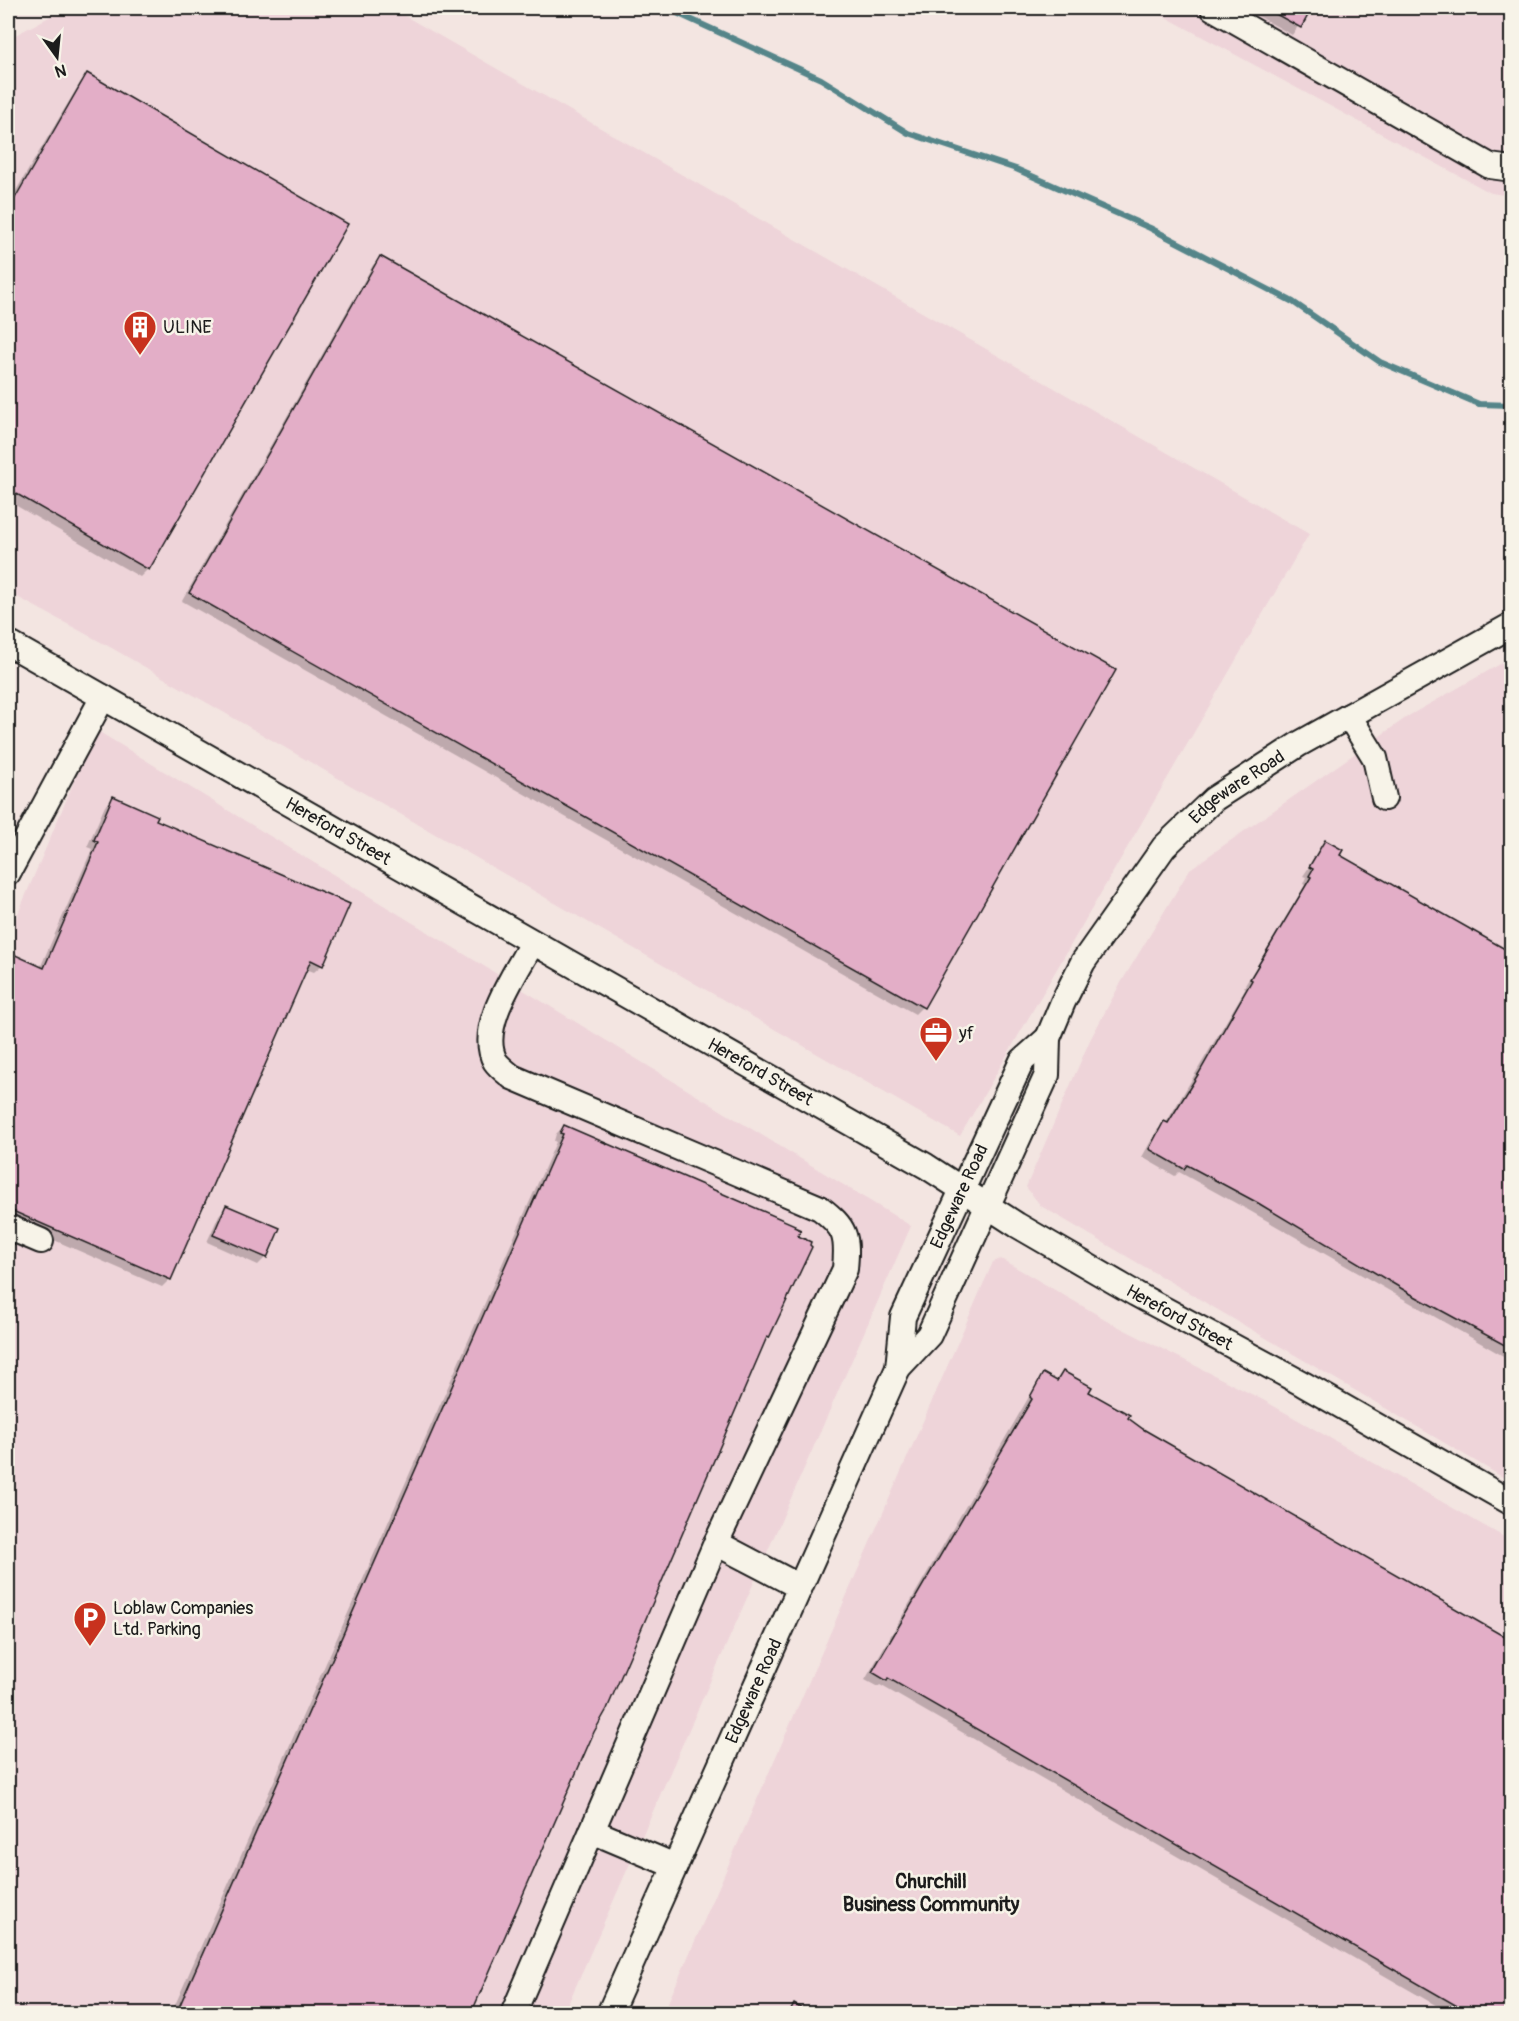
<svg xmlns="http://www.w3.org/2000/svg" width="1519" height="2021" viewBox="0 0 1519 2021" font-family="Pangolin,sans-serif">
<rect width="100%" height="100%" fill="#f3e5e1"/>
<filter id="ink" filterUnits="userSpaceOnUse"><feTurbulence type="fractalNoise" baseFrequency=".0167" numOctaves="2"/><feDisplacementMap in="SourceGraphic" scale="12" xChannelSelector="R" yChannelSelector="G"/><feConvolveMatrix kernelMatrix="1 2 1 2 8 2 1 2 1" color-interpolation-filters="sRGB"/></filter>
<g filter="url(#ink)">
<g fill="#eed4d9">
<path d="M 66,8 L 391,8 L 1309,534 L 960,1136 L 110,647 L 8,592 L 8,39 Z"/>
<path d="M 1149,8 L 1511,8 L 1511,196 L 1491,193 Z"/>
<path d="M 1511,658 L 1511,1482 L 1041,1206 L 1026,1187 L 1090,1040 L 1119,986 L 1190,869 L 1410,715 Z"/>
<path d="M 96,730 L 911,1226 L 564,2013 L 8,2014 L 8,937 Z"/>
<path d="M 1001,1259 L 1117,1326 L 1263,1400 L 1511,1541 L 1511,2013 L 663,2014 L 993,1262 Z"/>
</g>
<g fill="#0003">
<path d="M 1244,8 L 1311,8 L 1292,35 Z"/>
<path d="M 87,75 L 346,224 L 147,570 L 140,577 L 8,501 L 8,204 L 80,83 Z"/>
<path d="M 381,258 L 922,1007 L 915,1014 L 182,601 L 373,265 Z"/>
<path d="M 113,798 L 154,821 L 322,965 L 314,972 L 306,969 L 170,1279 L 162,1287 L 8,1220 L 8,959 L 11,955 L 40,968 L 92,849 L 87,847 L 105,806 Z"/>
<path d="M 1326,842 L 1338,856 L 1512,955 L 1512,1361 L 1250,1211 L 1179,1172 L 1175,1176 L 1142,1157 L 1157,1130 L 1166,1123 L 1246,988 L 1244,987 L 1305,885 L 1303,884 L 1306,877 L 1303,876 Z"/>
<path d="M 564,1126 L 768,1337 L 764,1342 L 469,2014 L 171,2014 L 556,1142 L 554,1141 L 556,1134 Z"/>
<path d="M 226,1207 L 266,1257 L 258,1265 L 207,1242 L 219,1215 Z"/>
<path d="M 1063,1374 L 1142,1430 L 1512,2014 L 1451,2014 L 880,1685 L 878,1687 L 865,1680 L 1037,1383 L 1045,1375 L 1055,1381 Z"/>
</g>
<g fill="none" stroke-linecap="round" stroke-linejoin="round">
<path stroke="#548589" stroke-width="6" d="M 666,8 L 821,79 L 908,133 L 1016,169 L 1150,228 L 1293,302 L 1380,362 L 1479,404 L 1512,405"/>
</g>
<g fill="#e3aec7" stroke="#1c1c1c" stroke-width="1.5">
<path d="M 1265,8 L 1312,8 L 1301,28 Z"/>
<path d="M 87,73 L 348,224 L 149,570 L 8,489 L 8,203 L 11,205 Z"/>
<path d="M 380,256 L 1116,670 L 924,1008 L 189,593 Z"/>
<path d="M 113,796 L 158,816 L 156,820 L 350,904 L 323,966 L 311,960 L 171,1280 L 8,1209 L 8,962 L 11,953 L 44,968 L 98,842 L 94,840 Z"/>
<path d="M 1325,840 L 1343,850 L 1340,855 L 1512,953 L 1512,1349 L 1409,1293 L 1258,1203 L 1187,1165 L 1184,1169 L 1149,1149 L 1164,1121 L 1168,1123 L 1199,1073 L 1252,980 L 1250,979 L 1311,877 L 1309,876 L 1313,869 L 1309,867 Z"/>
<path d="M 564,1125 L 795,1225 L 794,1227 L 801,1230 L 798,1236 L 811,1242 L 810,1245 L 812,1247 L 769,1338 L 767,1337 L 607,1709 L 594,1732 L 471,2014 L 176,2014 L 563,1134 L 560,1133 Z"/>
<path d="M 226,1205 L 280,1228 L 267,1258 L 213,1235 Z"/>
<path d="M 1063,1371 L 1092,1387 L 1089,1392 L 1130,1415 L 1128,1418 L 1143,1429 L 1512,1641 L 1512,2014 L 1471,2014 L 888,1678 L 887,1681 L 872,1672 L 1032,1399 L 1030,1397 L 1043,1373 L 1057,1381 Z"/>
<path d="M 794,2004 L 807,2012 L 806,2014 L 789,2014 Z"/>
</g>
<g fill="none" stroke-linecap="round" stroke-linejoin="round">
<defs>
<g id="minor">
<path d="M 1213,8 L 1490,166 L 1512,169"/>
<path id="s1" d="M 8,643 L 926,1166 L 1017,1225 L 1136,1294 L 1303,1384 L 1512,1503"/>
<path d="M 1349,716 L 1375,758 L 1384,798"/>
<path d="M 8,873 L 103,697"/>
<path d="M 8,1227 L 41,1241"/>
<path id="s2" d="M 898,1368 L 929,1335 L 1047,1075 L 1048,1038 L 1063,1002 L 1083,962 L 1164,847 L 1214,799 L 1299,744 L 1512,625"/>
<path d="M 716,1543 L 800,1587"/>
<path d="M 592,1831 L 675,1866"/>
<path d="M 513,2014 L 716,1543 L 845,1269 C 848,1236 846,1228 820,1208 L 512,1077 C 506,1072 499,1067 495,1061 C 477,1027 516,973 532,943"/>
<path id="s3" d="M 609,2014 L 898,1368 L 903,1317 L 1022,1061 L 1048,1038"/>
</g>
</defs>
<use href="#minor" stroke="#1c1c1c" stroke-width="28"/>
<use href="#minor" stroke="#f7f3e8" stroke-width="24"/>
</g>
</g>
<defs>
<symbol id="building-pin" viewBox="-11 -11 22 30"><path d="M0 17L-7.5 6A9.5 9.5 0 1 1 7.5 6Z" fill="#c8321e" stroke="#f7f3e8"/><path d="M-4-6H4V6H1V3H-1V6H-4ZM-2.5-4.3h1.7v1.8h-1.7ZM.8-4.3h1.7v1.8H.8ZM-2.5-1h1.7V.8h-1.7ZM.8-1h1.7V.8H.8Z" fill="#fff"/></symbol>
<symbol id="office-pin" viewBox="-11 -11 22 30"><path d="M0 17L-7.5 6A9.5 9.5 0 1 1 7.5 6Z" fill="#c8321e" stroke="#f7f3e8"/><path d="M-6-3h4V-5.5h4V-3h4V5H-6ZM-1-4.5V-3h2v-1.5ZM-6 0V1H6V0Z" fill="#fff"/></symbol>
<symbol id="parking-pin" viewBox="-11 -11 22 30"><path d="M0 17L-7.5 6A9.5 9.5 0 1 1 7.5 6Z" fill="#c8321e" stroke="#f7f3e8"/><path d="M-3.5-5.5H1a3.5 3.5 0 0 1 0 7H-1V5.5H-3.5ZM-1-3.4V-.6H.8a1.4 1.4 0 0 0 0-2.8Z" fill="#fff"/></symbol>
</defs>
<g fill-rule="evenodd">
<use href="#building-pin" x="121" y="308" width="38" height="52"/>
<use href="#office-pin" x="917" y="1014" width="38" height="52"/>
<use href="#parking-pin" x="71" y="1599" width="38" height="52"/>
</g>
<g text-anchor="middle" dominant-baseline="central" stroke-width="5" stroke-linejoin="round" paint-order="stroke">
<g font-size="18" fill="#1c1c1c" stroke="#f7f3e8" text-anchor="start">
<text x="163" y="327">ULINE</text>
<text x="959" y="1033">yf</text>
<text x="113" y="1608">Loblaw Companies<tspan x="113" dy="21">Ltd. Parking</tspan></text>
</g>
<g font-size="18" fill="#1c1c1c" stroke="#f7f3e8">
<text stroke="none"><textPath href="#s2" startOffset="687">Edgeware Road</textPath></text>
<text stroke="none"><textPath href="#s1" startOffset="380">Hereford Street</textPath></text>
<text stroke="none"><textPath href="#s1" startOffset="866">Hereford Street</textPath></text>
<text stroke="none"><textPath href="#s3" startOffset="892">Edgeware Road</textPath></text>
<text stroke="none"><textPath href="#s1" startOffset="1352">Hereford Street</textPath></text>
<text stroke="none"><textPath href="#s3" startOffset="354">Edgeware Road</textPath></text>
</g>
<g font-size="20" font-weight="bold" fill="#1c1c1c" stroke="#f7f3e8">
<text x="931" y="1881">Churchill<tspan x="931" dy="23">Business Community</tspan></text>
</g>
</g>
<rect width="1519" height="2021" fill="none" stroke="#f7f3e8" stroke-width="30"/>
<rect x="15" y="15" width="1489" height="1991" fill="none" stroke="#1c1c1c" stroke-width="2" filter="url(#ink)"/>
<g transform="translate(57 57) rotate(165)" stroke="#f7f3e8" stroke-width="4.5" paint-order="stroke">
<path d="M0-4.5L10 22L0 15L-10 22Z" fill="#1c1c1c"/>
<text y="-9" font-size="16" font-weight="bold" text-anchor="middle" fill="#1c1c1c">N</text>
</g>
</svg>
